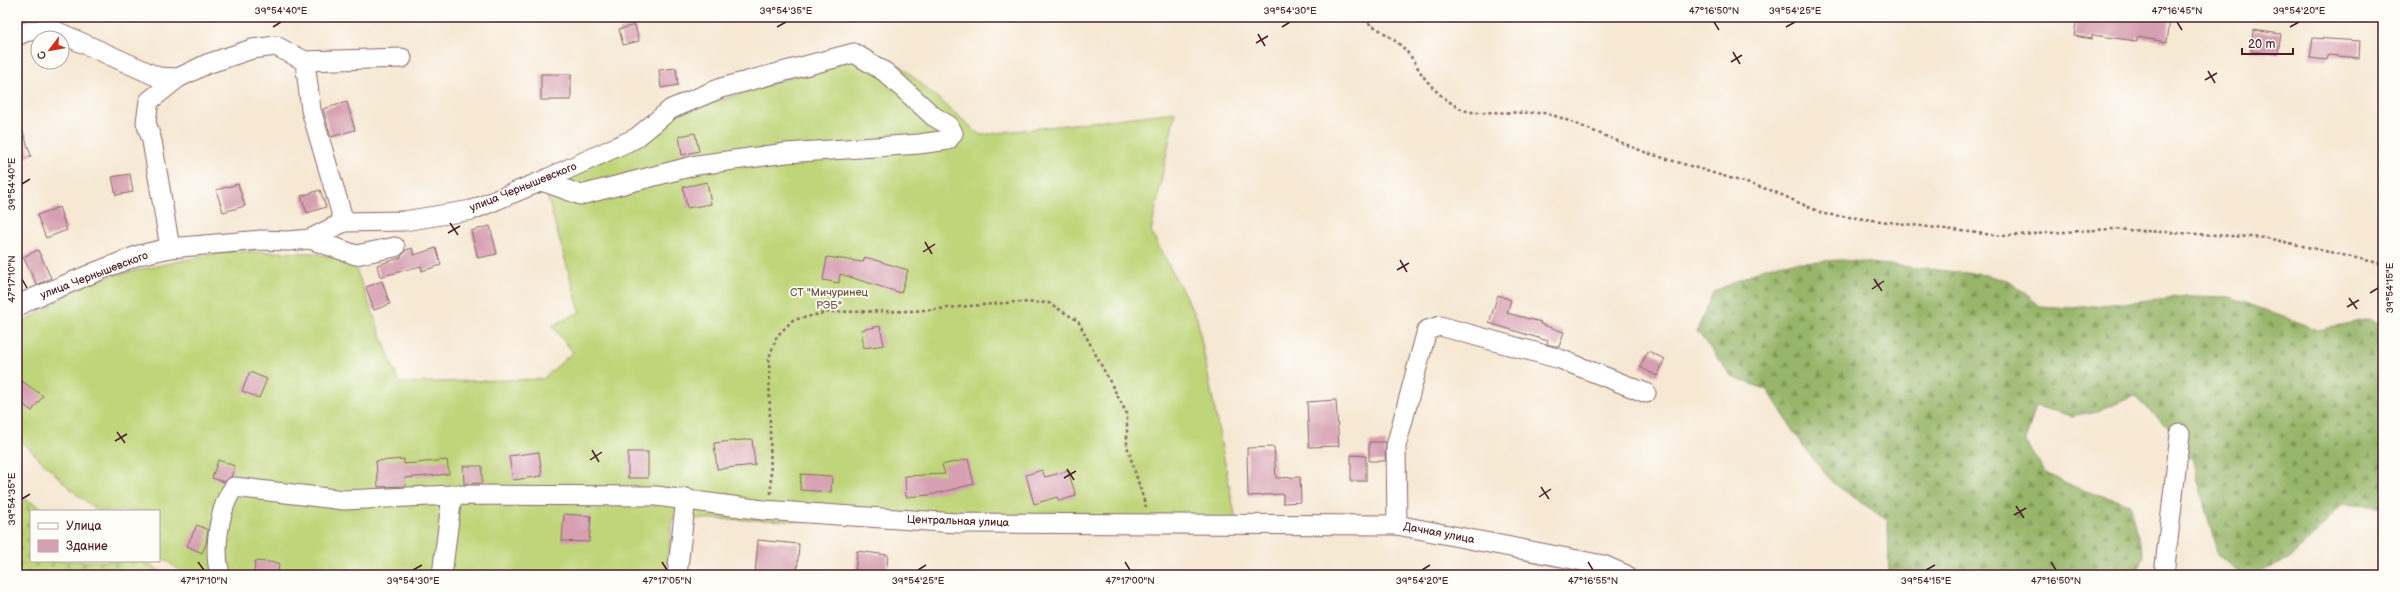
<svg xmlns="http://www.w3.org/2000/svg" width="2400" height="592" viewBox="0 0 2400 592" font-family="'Balsamiq Sans',sans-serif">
<defs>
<pattern id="forest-firs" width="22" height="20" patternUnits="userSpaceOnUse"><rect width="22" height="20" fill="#97b669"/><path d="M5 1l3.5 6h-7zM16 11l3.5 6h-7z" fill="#7d9357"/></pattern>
<pattern id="cemetery-stones" width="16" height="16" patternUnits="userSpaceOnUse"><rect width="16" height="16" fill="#bfd579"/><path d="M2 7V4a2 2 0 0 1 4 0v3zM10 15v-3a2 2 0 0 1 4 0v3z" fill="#a6b669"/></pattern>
</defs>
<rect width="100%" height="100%" fill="#fdfcf7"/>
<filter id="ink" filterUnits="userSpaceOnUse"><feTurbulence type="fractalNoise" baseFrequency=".025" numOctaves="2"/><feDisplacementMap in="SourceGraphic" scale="8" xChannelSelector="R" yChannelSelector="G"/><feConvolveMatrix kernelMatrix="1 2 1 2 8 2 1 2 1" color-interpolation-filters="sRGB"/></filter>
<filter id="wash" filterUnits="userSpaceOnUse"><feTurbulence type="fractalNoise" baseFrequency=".012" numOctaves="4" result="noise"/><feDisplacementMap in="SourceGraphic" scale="16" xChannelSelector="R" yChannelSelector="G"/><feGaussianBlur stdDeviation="0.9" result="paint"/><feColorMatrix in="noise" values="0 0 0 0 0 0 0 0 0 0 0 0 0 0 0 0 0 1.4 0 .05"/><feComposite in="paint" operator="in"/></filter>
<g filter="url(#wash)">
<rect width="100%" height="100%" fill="#f6e8d3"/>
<path fill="url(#forest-firs)" stroke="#706a4a" d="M 1842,260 L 1985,275 L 2010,281 L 2040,306 L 2073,308 L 2187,296 L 2230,297 L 2318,330 L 2370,319 L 2383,325 L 2383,507 L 2343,504 L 2291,558 L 2250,575 L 2241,575 L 2217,553 L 2193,461 L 2168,427 L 2134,396 L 2102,410 L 2072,416 L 2036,406 L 2025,442 L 2047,474 L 2082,490 L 2130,504 L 2144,556 L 2136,575 L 1889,575 L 1888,521 L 1832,482 L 1805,449 L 1768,390 L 1732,377 L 1697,331 L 1713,292 L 1764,268 L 1783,263 Z"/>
<path fill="url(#cemetery-stones)" stroke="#847a52" d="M 17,495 L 48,511 L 31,511 L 31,561 L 142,561 L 168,575 L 17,575 Z"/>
<path fill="#bfd579" stroke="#847a52" d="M 855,57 L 901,66 L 980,135 L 1175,112 L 1151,232 L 1197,318 L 1238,531 L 672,518 L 667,575 L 186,575 L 159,555 L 159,511 L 99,511 L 76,494 L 17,437 L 17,326 L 93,280 L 226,251 L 314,253 L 353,261 L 399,383 L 543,379 L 573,352 L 552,326 L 580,312 L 544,185 L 680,113 Z"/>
<g id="blocks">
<g fill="#d7a0b2">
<path d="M 2077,17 L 2159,17 L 2170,19 L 2167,42 L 2137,37 L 2137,41 L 2092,35 L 2092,39 L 2074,36 Z"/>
<path d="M 635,25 L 639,41 L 623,45 L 619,29 Z"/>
<path d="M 2253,30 L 2281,34 L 2278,54 L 2251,51 Z"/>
<path d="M 2313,38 L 2360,41 L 2359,58 L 2328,55 L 2327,60 L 2310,58 Z"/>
<path d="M 676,68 L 678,85 L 661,88 L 659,70 Z"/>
<rect x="541" y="74" width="30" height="26"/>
<path d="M 347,102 L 355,130 L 331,137 L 323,109 Z"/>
<path d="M 19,120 L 31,156 L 17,161 L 17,121 Z"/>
<path d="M 695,133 L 699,151 L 682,155 L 679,136 Z"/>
<path d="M 130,174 L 133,192 L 116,195 L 112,177 Z"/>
<path d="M 707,182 L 711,204 L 687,208 L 683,187 Z"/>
<path d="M 238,184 L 245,206 L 223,212 L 216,190 Z"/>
<path d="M 320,190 L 326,207 L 307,213 L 301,196 Z"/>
<path d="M 59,207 L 67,230 L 46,238 L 37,215 Z"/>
<path d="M 490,226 L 497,254 L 478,258 L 471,231 Z"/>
<path d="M 412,248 L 414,255 L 436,248 L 441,265 L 422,271 L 421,266 L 380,277 L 377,265 L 400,258 L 406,250 Z"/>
<path d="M 38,250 L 51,278 L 37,285 L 23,257 Z"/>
<path d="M 827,257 L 863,262 L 865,257 L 908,270 L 901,293 L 840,274 L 839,283 L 823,280 Z"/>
<path d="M 382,281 L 390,304 L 374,310 L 366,287 Z"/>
<path d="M 1498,295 L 1511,300 L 1507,313 L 1541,322 L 1540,324 L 1564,332 L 1559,347 L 1547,344 L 1548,341 L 1489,323 Z"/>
<path d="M 880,326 L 884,345 L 864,348 L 861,330 Z"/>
<path d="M 1648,351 L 1665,359 L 1657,376 L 1640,367 Z"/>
<path d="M 250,372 L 267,379 L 259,398 L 242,391 Z"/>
<path d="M 22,381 L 43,396 L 32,411 L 17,400 L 17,389 Z"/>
<path d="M 1336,400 L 1339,446 L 1309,447 L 1307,402 Z"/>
<path d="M 752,439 L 755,465 L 717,469 L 714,443 Z"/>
<path d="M 1369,442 L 1386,442 L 1385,461 L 1369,461 Z"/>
<path d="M 1274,447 L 1276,478 L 1300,477 L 1301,502 L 1283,503 L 1283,494 L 1248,496 L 1247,448 Z"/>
<path d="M 539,452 L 542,476 L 513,480 L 509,456 Z"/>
<rect x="628" y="452" width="20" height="26"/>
<path d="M 1351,455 L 1366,456 L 1366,481 L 1351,481 Z"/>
<path d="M 404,459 L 404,464 L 447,460 L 449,474 L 405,478 L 406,486 L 378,487 L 376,461 Z"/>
<path d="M 968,459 L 974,484 L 930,495 L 906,497 L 905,476 L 945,474 L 942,465 Z"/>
<path d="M 218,460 L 235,466 L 231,477 L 224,482 L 212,478 Z"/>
<path d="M 463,466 L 482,466 L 482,483 L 464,484 Z"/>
<path d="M 1042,470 L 1045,477 L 1068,471 L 1076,496 L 1059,501 L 1057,497 L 1034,504 L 1026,475 Z"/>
<path d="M 801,474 L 832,476 L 831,492 L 800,490 Z"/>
<path d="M 564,514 L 591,516 L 589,542 L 562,541 Z"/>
<path d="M 197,525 L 208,530 L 206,544 L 202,553 L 187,546 Z"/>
<path d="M 758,540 L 799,544 L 797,575 L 755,573 Z"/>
<path d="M 857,551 L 888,555 L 886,575 L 855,575 Z"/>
<path d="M 255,561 L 279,563 L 278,575 L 254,575 Z"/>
</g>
</g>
</g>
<g filter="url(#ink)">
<use href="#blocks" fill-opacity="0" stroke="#866566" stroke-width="1"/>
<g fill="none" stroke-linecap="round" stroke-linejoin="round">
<defs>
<g id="minor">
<path d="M 17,36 L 25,32 L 49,28 L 158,77 L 178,78 L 207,64 L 252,49 L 276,46 L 305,61 L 402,58"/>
<path d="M 305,61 L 311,110 L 344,222"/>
<path d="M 310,239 L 356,255 L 395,247"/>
<path d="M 170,248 L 152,141 L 146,122 L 149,101 L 178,78"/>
<path d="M 17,307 L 29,300 L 98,271 L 139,255 L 170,248 L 262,240 L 288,241 L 310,239 L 344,222 L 404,221 L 472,210 L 542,181 L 636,138 L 671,109 L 721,88 L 854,53 L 885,72 L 933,116 L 948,125 L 953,133 L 948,140 L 919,144 L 786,153 L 697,165 L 581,195 L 542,181"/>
<path d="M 1397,525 L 1396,446 L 1427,330 L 1440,326 L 1560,359 L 1646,393"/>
<path d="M 220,575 C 213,549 219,508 234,487 L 344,500 L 452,495 L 656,496 L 763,510 L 957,523 L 1397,525 L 1603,565 L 1626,575"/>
<path d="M 442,575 L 452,495"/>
<path d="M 677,575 L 686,498"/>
<path d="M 2164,575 L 2180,434"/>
</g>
</defs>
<use href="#minor" stroke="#866566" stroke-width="21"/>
<g stroke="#866566" stroke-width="2.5" stroke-dasharray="3 3" stroke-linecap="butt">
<path d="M 1358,17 C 1375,27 1395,38 1408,53 C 1414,60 1418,69 1423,76 C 1435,92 1450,105 1469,112 L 1544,113 L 1559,117 L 1647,153 L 1773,191 L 1824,214 L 2002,236 L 2111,229 L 2267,238 L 2383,264"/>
<path d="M 771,494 L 769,358 L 777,336 L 793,320 L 829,312 L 913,311 L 1016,302 L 1049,303 L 1078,321 L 1127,414 L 1127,446 L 1146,507"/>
</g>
<use href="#minor" stroke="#fff" stroke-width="19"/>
</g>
</g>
<path fill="none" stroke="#4a1f2b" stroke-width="1.5" d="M 1714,22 L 1719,30M 2177,22 L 2182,30M 273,27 L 281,22M 777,27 L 786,22M 1282,27 L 1290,22M 1786,27 L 1795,22M 2290,27 L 2299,22M 1258,34 L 1265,46M 1256,43 L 1268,36M 1733,52 L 1740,64M 1731,62 L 1742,55M 2208,71 L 2215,83M 2205,80 L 2217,73M 22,184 L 30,179M 450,223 L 458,235M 448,233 L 460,226M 925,242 L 932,254M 923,252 L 935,244M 1400,260 L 1407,272M 1397,270 L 1409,263M 22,279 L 27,288M 1874,279 L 1882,291M 1872,289 L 1884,281M 2370,293 L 2378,288M 2349,298 L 2357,309M 2347,307 L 2359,300M 117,432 L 125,443M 115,441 L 127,434M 592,450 L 599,462M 590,460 L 602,452M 1067,469 L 1074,480M 1064,478 L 1076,471M 1541,487 L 1549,499M 1539,497 L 1551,489M 22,499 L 30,494M 2016,506 L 2024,518M 2014,515 L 2026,508M 198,562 L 204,570M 662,562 L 667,570M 1125,562 L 1130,570M 1588,562 L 1593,570M 2051,562 L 2056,570M 413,570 L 422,565M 918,570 L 926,565M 1422,570 L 1430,565M 1926,570 L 1935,565"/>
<g text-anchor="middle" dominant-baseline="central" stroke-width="3.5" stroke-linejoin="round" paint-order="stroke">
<g font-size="11" fill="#4a1f2b" stroke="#fdfcf7">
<text transform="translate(523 187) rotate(-22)">улица Чернышевского</text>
<text transform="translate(94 275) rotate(-21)">улица Чернышевского</text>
<text transform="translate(958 521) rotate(2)">Центральная улица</text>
<text transform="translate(1439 533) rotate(11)">Дачная улица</text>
</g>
<g font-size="11" fill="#6d5642" stroke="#fdfcf7">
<text x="829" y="292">СТ "Мичуринец<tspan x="829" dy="13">РЭБ"</tspan></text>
</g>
</g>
<rect width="2400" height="592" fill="none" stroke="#fdfcf7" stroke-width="44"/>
<rect x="30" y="510" width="130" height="52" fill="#fdfcf7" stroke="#b5a4a5"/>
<rect x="38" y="523" width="20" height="6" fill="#ffffff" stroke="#b5a4a5"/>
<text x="66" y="530" font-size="12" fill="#4a1f2b">Улица</text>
<rect x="38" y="540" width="20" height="12" fill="#d7a0b2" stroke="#b5a4a5"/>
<text x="66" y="550" font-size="12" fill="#4a1f2b">Здание</text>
<g transform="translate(50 50) rotate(238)"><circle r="19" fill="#fdfcf7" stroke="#b5a4a5"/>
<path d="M0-3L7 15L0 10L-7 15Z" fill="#c8321e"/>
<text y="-6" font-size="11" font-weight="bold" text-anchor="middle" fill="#4a1f2b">С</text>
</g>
<path d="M2242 48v6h51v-6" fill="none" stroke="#4a1f2b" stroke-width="2"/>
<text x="2248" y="48" font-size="12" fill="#4a1f2b" stroke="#fdfcf7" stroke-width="3" paint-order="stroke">20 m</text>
<rect x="22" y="22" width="2356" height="548" fill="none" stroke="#4a1f2b" stroke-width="1.5"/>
<g font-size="10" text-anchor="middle" fill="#4a1f2b">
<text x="281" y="14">39°54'40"E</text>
<text x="786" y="14">39°54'35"E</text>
<text x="1290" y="14">39°54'30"E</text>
<text x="1714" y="14">47°16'50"N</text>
<text x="1795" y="14">39°54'25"E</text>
<text x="2177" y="14">47°16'45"N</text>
<text x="2299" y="14">39°54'20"E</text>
<text transform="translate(11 184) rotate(-90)" y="4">39°54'40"E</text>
<text transform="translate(11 279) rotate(-90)" y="4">47°17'10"N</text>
<text transform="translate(2389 288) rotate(-90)" y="4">39°54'15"E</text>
<text transform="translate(11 499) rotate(-90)" y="4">39°54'35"E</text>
<text x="204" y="584">47°17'10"N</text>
<text x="413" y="584">39°54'30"E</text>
<text x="667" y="584">47°17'05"N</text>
<text x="918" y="584">39°54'25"E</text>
<text x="1130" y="584">47°17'00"N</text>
<text x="1422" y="584">39°54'20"E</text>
<text x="1593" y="584">47°16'55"N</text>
<text x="1926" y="584">39°54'15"E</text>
<text x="2056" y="584">47°16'50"N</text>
</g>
</svg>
